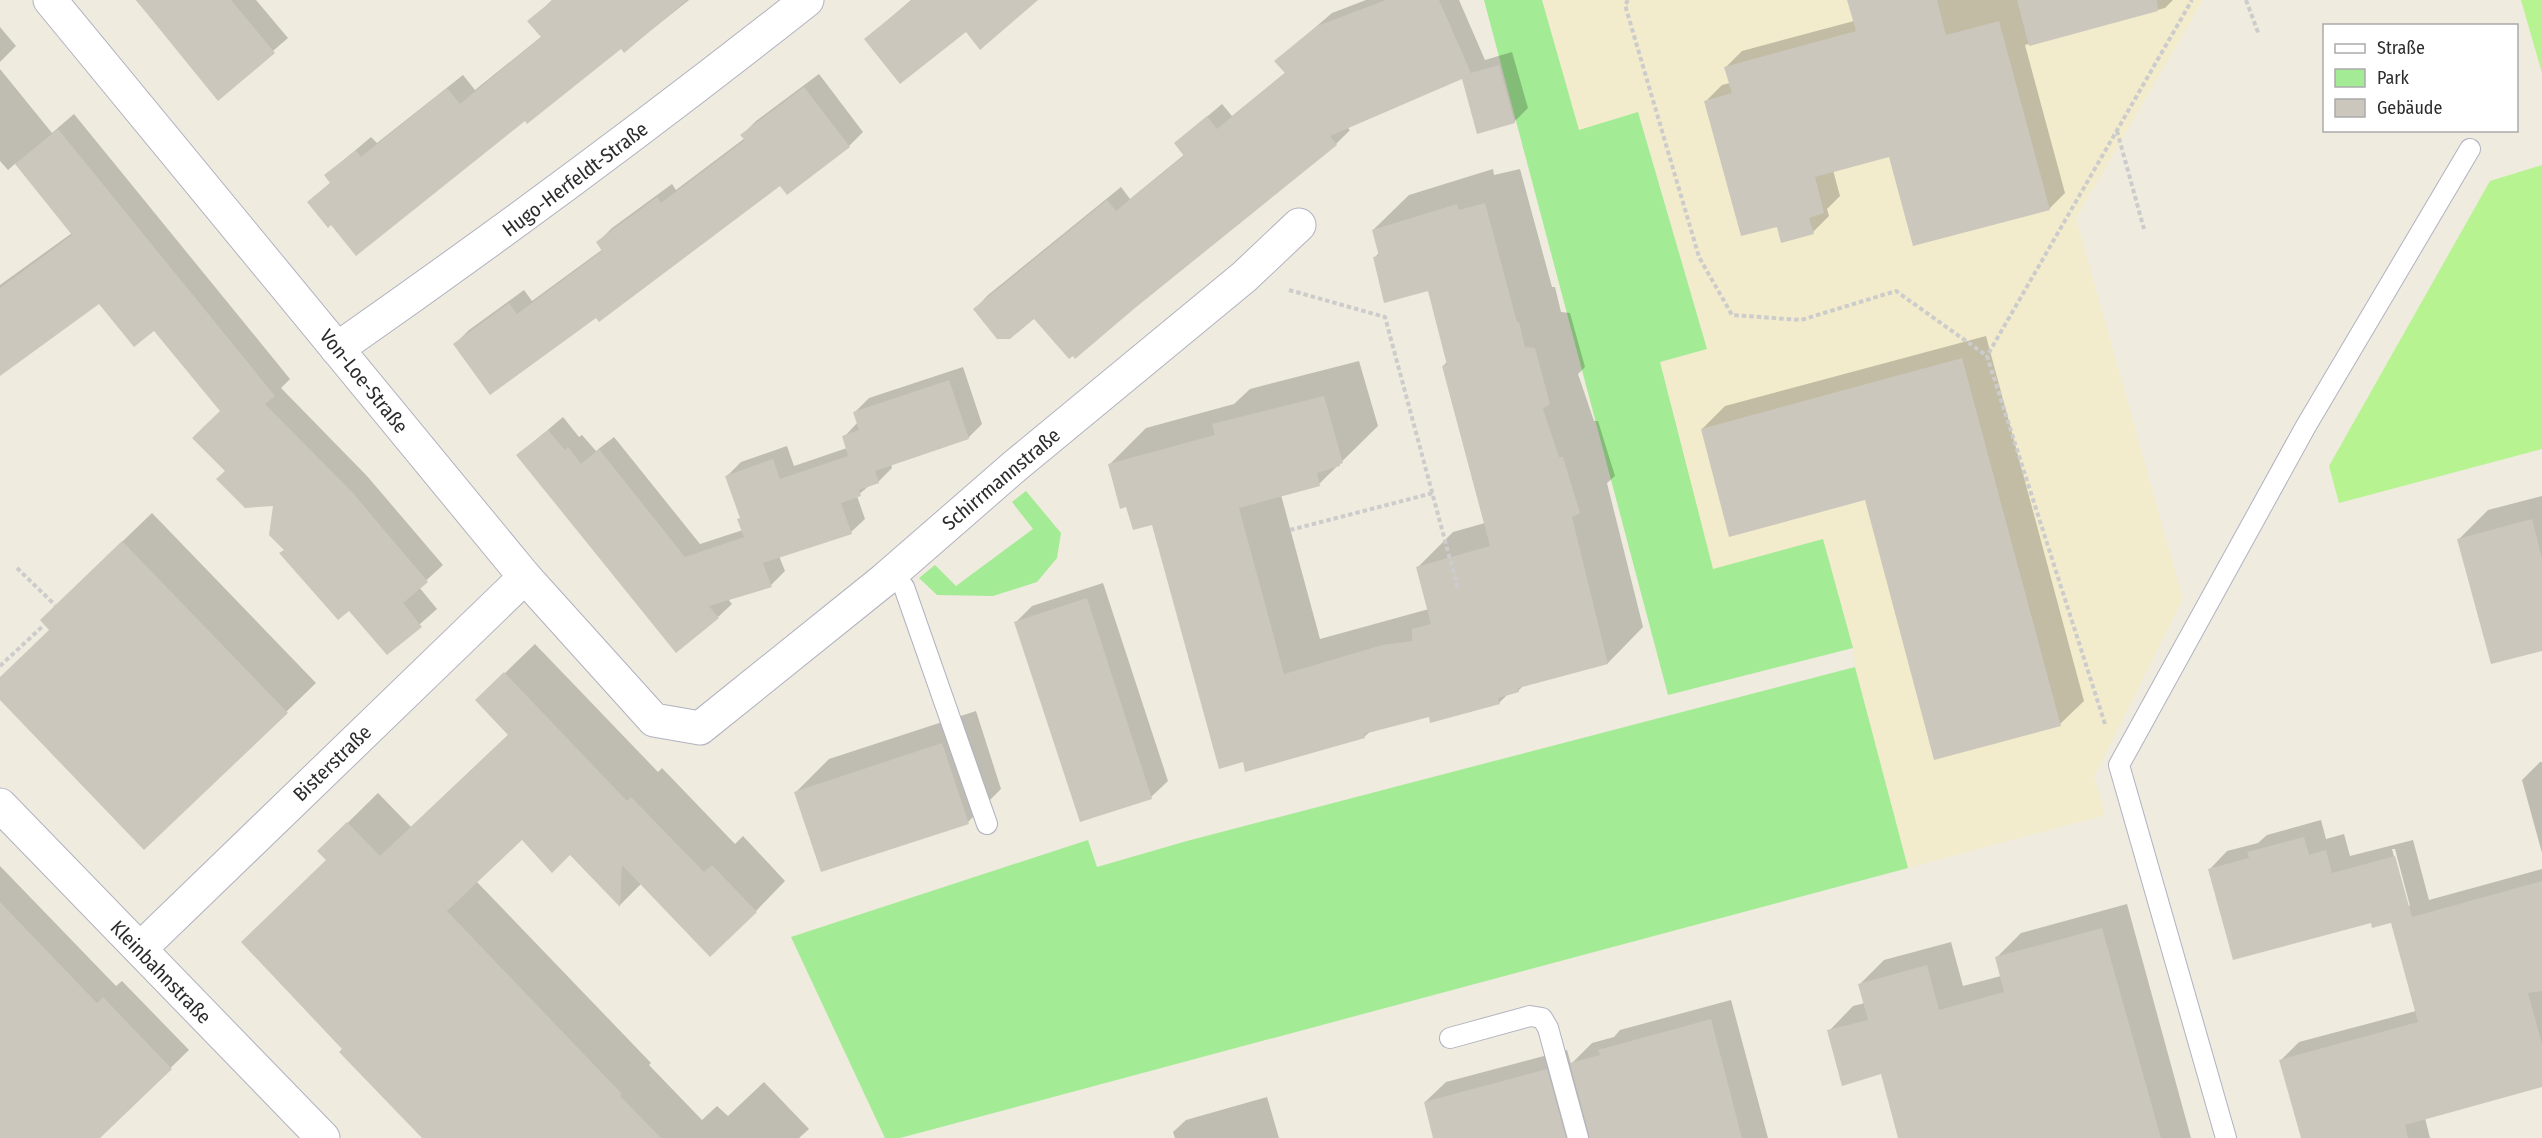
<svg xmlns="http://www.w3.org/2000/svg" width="2542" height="1138" viewBox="0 0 2542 1138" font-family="'Fira Sans Condensed',sans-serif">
<rect width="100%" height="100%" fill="#efebde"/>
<path fill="#f2eccc" d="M 1542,0 L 2203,0 L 2076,218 L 2183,599 L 2094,777 L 2105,815 L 1908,868 L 1855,667 L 1853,647 L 1823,539 L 1713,570 L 1660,362 L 1707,349 L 1639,113 L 1579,130 Z"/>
<g fill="#a3eb95">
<path d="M 1484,0 L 1542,0 L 1579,130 L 1638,112 L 1707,349 L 1660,362 L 1713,569 L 1823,539 L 1853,648 L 1668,695 Z"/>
<path d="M 1026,491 L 1061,533 L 1057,558 L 1037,582 L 993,596 L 937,595 L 919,578 L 935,565 L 956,586 L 1033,529 L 1012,502 Z"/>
<path d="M 1855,667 L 1908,868 L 900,1138 L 885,1138 L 791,937 L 1088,840 L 1097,867 L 1187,841 Z"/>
</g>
<g fill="#b7f390">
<path d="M 2521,0 L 2542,0 L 2542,73 Z"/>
<path d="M 2542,165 L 2542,449 L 2339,503 L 2329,466 L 2490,181 Z"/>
</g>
<g fill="#0003" fill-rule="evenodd">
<path d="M 136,0 L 256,0 L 288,38 L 218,98 Z"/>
<path d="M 552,0 L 689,0 L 625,51 L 621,47 L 525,119 L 309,202 L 331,182 L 326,175 L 371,137 L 377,143 L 463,75 L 475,90 L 542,36 L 530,21 Z"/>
<path d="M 911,0 L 1037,0 L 966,30 L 866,39 Z"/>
<path d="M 1366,0 L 1459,0 L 1485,60 L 1512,52 L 1528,108 L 1514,122 L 1463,77 L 1347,127 L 1350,130 L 1336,144 L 1073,354 L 1034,317 L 975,309 L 988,295 L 1121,187 L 1130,199 L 1185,154 L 1176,143 L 1222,104 L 1232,116 L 1286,72 L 1276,61 L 1332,13 Z"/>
<path d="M 1849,0 L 2173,0 L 2165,8 L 2025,45 L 2065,193 L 2049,209 L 1890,155 L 1833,170 L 1840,196 L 1827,209 L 1829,216 L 1813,232 L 1778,225 L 1706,101 L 1722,85 L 1730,83 L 1726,67 L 1742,51 L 1854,21 Z"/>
<path d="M 0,27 L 16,46 L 0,62 Z"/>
<path d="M 0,69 L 52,133 L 74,114 L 290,379 L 281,388 L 367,476 L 443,565 L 419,587 L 437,609 L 387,653 L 350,609 L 286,549 L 274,504 L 227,471 L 221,411 L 154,329 L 99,302 L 0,375 L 0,285 L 72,233 L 16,163 L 8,170 L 0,161 Z"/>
<path d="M 819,74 L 863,132 L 849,146 L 780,184 L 597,316 L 455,344 L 469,330 L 524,290 L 532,301 L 603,249 L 598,242 L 612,228 L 672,184 L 676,190 L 745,138 L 742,135 L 756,121 Z"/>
<path d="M 1493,169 L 1494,175 L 1520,169 L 1552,287 L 1555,287 L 1561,312 L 1570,313 L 1585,367 L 1578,374 L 1594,421 L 1598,421 L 1615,476 L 1607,483 L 1643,627 L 1608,663 L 1525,684 L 1518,691 L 1508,694 L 1499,703 L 1430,715 L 1371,731 L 1364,737 L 1247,770 L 1153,523 L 1127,505 L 1110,464 L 1146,428 L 1234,404 L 1250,389 L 1359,361 L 1378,426 L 1319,484 L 1281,495 L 1320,639 L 1429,609 L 1417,568 L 1453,532 L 1485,523 L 1443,366 L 1448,361 L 1429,289 L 1374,258 L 1379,253 L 1373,230 L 1409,195 Z"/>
<path d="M 1986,336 L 2084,701 L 2060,724 L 1866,498 L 1702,429 L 1725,406 Z"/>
<path d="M 963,367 L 982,424 L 968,438 L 891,464 L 892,468 L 878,482 L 871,484 L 857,496 L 865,519 L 851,532 L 779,556 L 785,571 L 771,585 L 728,599 L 732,604 L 718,617 L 518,455 L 563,417 L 579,437 L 582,435 L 596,451 L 614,437 L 700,544 L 743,530 L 741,517 L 727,476 L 741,462 L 787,446 L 794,466 L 847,448 L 844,437 L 858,422 L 855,412 L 869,398 Z"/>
<path d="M 2542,496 L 2542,649 L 2459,539 L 2488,510 Z"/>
<path d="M 152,513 L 316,683 L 286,712 L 0,697 L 0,679 L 51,629 L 71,591 Z"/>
<path d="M 1103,583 L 1168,781 L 1151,797 L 1080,820 L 1016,622 L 1032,606 Z"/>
<path d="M 535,644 L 658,772 L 662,768 L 735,844 L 743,836 L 785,881 L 756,911 L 642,883 L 620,905 L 570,853 L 522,838 L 476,881 L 651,1063 L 649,1065 L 702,1120 L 717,1106 L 728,1116 L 764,1082 L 809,1129 L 799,1138 L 423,1138 L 344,1049 L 327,860 L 319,851 L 378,793 L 411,827 L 509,734 L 477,700 Z"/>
<path d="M 976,711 L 1001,789 L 968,822 L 796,792 L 829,759 Z"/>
<path d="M 2540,762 L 2542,762 L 2542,853 L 2522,780 Z"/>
<path d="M 2321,820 L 2326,839 L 2344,834 L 2350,856 L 2413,840 L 2429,900 L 2542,869 L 2542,1086 L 2425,1118 L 2430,1138 L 2302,1138 L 2281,1060 L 2299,1042 L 2416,1011 L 2392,923 L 2396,920 L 2372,921 L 2210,869 L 2227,851 L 2258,843 L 2267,835 ZM 2392,849 L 2395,849 L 2410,906 L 2407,906 Z"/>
<path d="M 0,866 L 116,986 L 122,981 L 189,1050 L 98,1138 L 0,1138 Z"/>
<path d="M 2127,904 L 2191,1138 L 1900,1138 L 1882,1073 L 1829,1031 L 1853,1006 L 1865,1003 L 1860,984 L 1884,960 L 1951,942 L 1963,986 L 2001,976 L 1996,958 L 2021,933 Z"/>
<path d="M 1731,1000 L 1768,1138 L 1435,1138 L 1425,1102 L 1446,1082 L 1567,1050 L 1571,1064 L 1592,1043 L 1614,1037 L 1620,1030 Z"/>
<path d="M 1267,1097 L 1279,1138 L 1175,1138 L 1173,1132 L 1186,1120 Z"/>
</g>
<g fill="#cbc7bd">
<path d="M 136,0 L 231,0 L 275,53 L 218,101 Z"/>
<path d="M 553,0 L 687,0 L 624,53 L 621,49 L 527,124 L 525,121 L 356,256 L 331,225 L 328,228 L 307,202 L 330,183 L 324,175 L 356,150 L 361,157 L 447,88 L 460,104 L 541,37 L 527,21 Z"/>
<path d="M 912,0 L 1038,0 L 980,50 L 966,32 L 900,84 L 864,39 Z"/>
<path d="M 1386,0 L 1439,0 L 1471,73 L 1499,65 L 1515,123 L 1477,134 L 1462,79 L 1330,136 L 1337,145 L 1135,308 L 1075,359 L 1073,356 L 1069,359 L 1034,319 L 1010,339 L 997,339 L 973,309 L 1107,200 L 1116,211 L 1150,183 L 1184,156 L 1174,143 L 1207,116 L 1217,129 L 1285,73 L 1274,61 L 1317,26 Z"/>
<path d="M 1847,0 L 1937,0 L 1946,35 L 1999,21 L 2050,210 L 1913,246 L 1889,157 L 1815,177 L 1824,213 L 1809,218 L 1814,234 L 1781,243 L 1777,227 L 1741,236 L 1704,101 L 1732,93 L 1724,67 L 1856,31 Z"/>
<path d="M 2017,0 L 2157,0 L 2158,11 L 2029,46 Z"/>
<path d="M 804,87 L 850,147 L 787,195 L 780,186 L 599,322 L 596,318 L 490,395 L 453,344 L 509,303 L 517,314 L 602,251 L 596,242 L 657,197 L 661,203 L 745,140 L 740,135 Z"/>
<path d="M 58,129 L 275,396 L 265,404 L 352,492 L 428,582 L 403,603 L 422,627 L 387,655 L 349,611 L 338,620 L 279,553 L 284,550 L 269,535 L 273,506 L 245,508 L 216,479 L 225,471 L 192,438 L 220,411 L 154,331 L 134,347 L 99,304 L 0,376 L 0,288 L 72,235 L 15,164 Z"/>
<path d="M 1485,203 L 1517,322 L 1519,322 L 1525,347 L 1535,348 L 1550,404 L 1543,409 L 1559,457 L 1563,457 L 1580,513 L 1572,517 L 1608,664 L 1518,688 L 1519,692 L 1498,698 L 1500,704 L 1430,723 L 1429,717 L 1364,734 L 1365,738 L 1245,772 L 1243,762 L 1219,769 L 1152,525 L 1133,530 L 1126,507 L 1120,509 L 1108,464 L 1215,435 L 1212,424 L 1324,396 L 1343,463 L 1340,464 L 1340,466 L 1317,473 L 1320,486 L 1239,508 L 1284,674 L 1382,645 L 1412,641 L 1412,629 L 1431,624 L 1416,567 L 1490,546 L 1442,366 L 1447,365 L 1428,291 L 1384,303 L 1373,257 L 1379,256 L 1372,230 L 1457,204 L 1459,210 Z"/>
<path d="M 1962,358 L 2061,726 L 1934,760 L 1865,500 L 1729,537 L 1701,429 Z"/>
<path d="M 949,380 L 969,439 L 875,471 L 879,483 L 859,490 L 861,496 L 841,503 L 852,534 L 763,563 L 772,587 L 709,606 L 719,618 L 676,653 L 516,455 L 548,430 L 565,450 L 568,447 L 581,464 L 599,449 L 685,557 L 744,537 L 737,519 L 740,518 L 725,476 L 773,459 L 780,479 L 848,456 L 842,436 L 859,430 L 853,412 Z"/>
<path d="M 2532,519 L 2542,558 L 2542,651 L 2491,664 L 2457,539 Z"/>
<path d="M 122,541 L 288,713 L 144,850 L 0,700 L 0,677 L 49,630 L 40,620 Z"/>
<path d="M 1087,598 L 1152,799 L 1080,822 L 1014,622 Z"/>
<path d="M 504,672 L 627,801 L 631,797 L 704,872 L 712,865 L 757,912 L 710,957 L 622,865 L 620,907 L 570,855 L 552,873 L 522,840 L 447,911 L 622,1094 L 620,1096 L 661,1138 L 422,1138 L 339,1052 L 342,1049 L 241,942 L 326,860 L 317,851 L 347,822 L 380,856 L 508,735 L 475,700 Z"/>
<path d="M 942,743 L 969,824 L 821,872 L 794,792 Z"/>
<path d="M 2304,837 L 2309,855 L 2326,850 L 2332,873 L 2395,856 L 2412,917 L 2542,881 L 2542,991 L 2528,993 L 2542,1044 L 2542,1087 L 2405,1125 L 2408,1138 L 2301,1138 L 2279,1060 L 2418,1022 L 2391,923 L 2398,921 L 2372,928 L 2371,923 L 2233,960 L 2208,869 L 2249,858 L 2247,852 Z"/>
<path d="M 0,902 L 97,1003 L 103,997 L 172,1069 L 100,1138 L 0,1138 Z"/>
<path d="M 2102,928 L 2161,1138 L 1898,1138 L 1881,1074 L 1842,1086 L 1827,1030 L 1868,1020 L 1858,984 L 1927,965 L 1939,1010 L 2004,992 L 1995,957 Z"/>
<path d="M 1711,1019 L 1742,1138 L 1590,1138 L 1570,1063 L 1600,1055 L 1598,1050 Z"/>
<path d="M 1547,1069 L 1566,1138 L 1433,1138 L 1424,1102 Z"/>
</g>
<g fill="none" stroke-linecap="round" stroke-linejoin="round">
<defs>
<g id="lane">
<path d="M 904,587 L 987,824"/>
<path d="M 1450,1038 L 1530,1016 L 1542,1018 L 1548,1028 L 1578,1138"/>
<path d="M 2226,1138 L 2119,765 L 2306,426 L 2470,149"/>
</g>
<g id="street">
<path d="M 50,0 L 525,577 L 654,720 L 700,728 L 884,580 L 1015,466 L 1244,277 L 1299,225"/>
<path d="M 337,349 C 497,237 654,121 807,0"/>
<path d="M 140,949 L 525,577"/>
</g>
<path id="secondary" d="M 0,805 L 323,1138"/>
</defs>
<use href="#lane" stroke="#b1b2c1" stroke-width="22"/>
<use href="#street" stroke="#b1b2c1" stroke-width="35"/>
<use href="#secondary" stroke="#b1b2c1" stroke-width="35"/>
<g stroke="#ccc" stroke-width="4" stroke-dasharray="4.5 3" stroke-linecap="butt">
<path d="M 1628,0 L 1625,5 L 1699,257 L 1732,315 L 1801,320 L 1896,291 L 1987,356"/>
<path d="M 2246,0 L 2259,35"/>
<path d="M 2117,131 L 2144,229"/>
<path d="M 1289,290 L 1385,317 L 1458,589"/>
<path d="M 1290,530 L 1433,493"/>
<path d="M 17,568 L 55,605"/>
<path d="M 0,666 L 44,625"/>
<path d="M 2105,724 L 1987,356 L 2192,0"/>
</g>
<use href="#lane" stroke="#fff" stroke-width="20"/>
<use href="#street" stroke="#fff" stroke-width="33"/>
<use href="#secondary" stroke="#fff" stroke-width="33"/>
</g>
<g text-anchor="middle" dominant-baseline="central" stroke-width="6" stroke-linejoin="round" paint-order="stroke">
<g font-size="20" fill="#2c2c2c" stroke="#fff">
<text transform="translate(575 179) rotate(-37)">Hugo-Herfeldt-Straße</text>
<text transform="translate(364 381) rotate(51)">Von-Loe-Straße</text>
<text transform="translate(1001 479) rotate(-40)">Schirrmannstraße</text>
<text transform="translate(332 763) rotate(-44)">Bisterstraße</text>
<text transform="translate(161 972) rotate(46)">Kleinbahnstraße</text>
</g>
</g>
<rect x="2323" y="24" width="195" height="108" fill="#ffffff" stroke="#ababab" stroke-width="1.5"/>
<rect x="2335" y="44" width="30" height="9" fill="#ffffff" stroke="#ababab" stroke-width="1.5"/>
<text x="2377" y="54" font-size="18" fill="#2c2c2c">Straße</text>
<rect x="2335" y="69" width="30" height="18" fill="#a3eb95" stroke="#ababab" stroke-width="1.5"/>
<text x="2377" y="84" font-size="18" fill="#2c2c2c">Park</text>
<rect x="2335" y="99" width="30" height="18" fill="#cbc7bd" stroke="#ababab" stroke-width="1.5"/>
<text x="2377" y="114" font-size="18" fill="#2c2c2c">Gebäude</text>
</svg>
